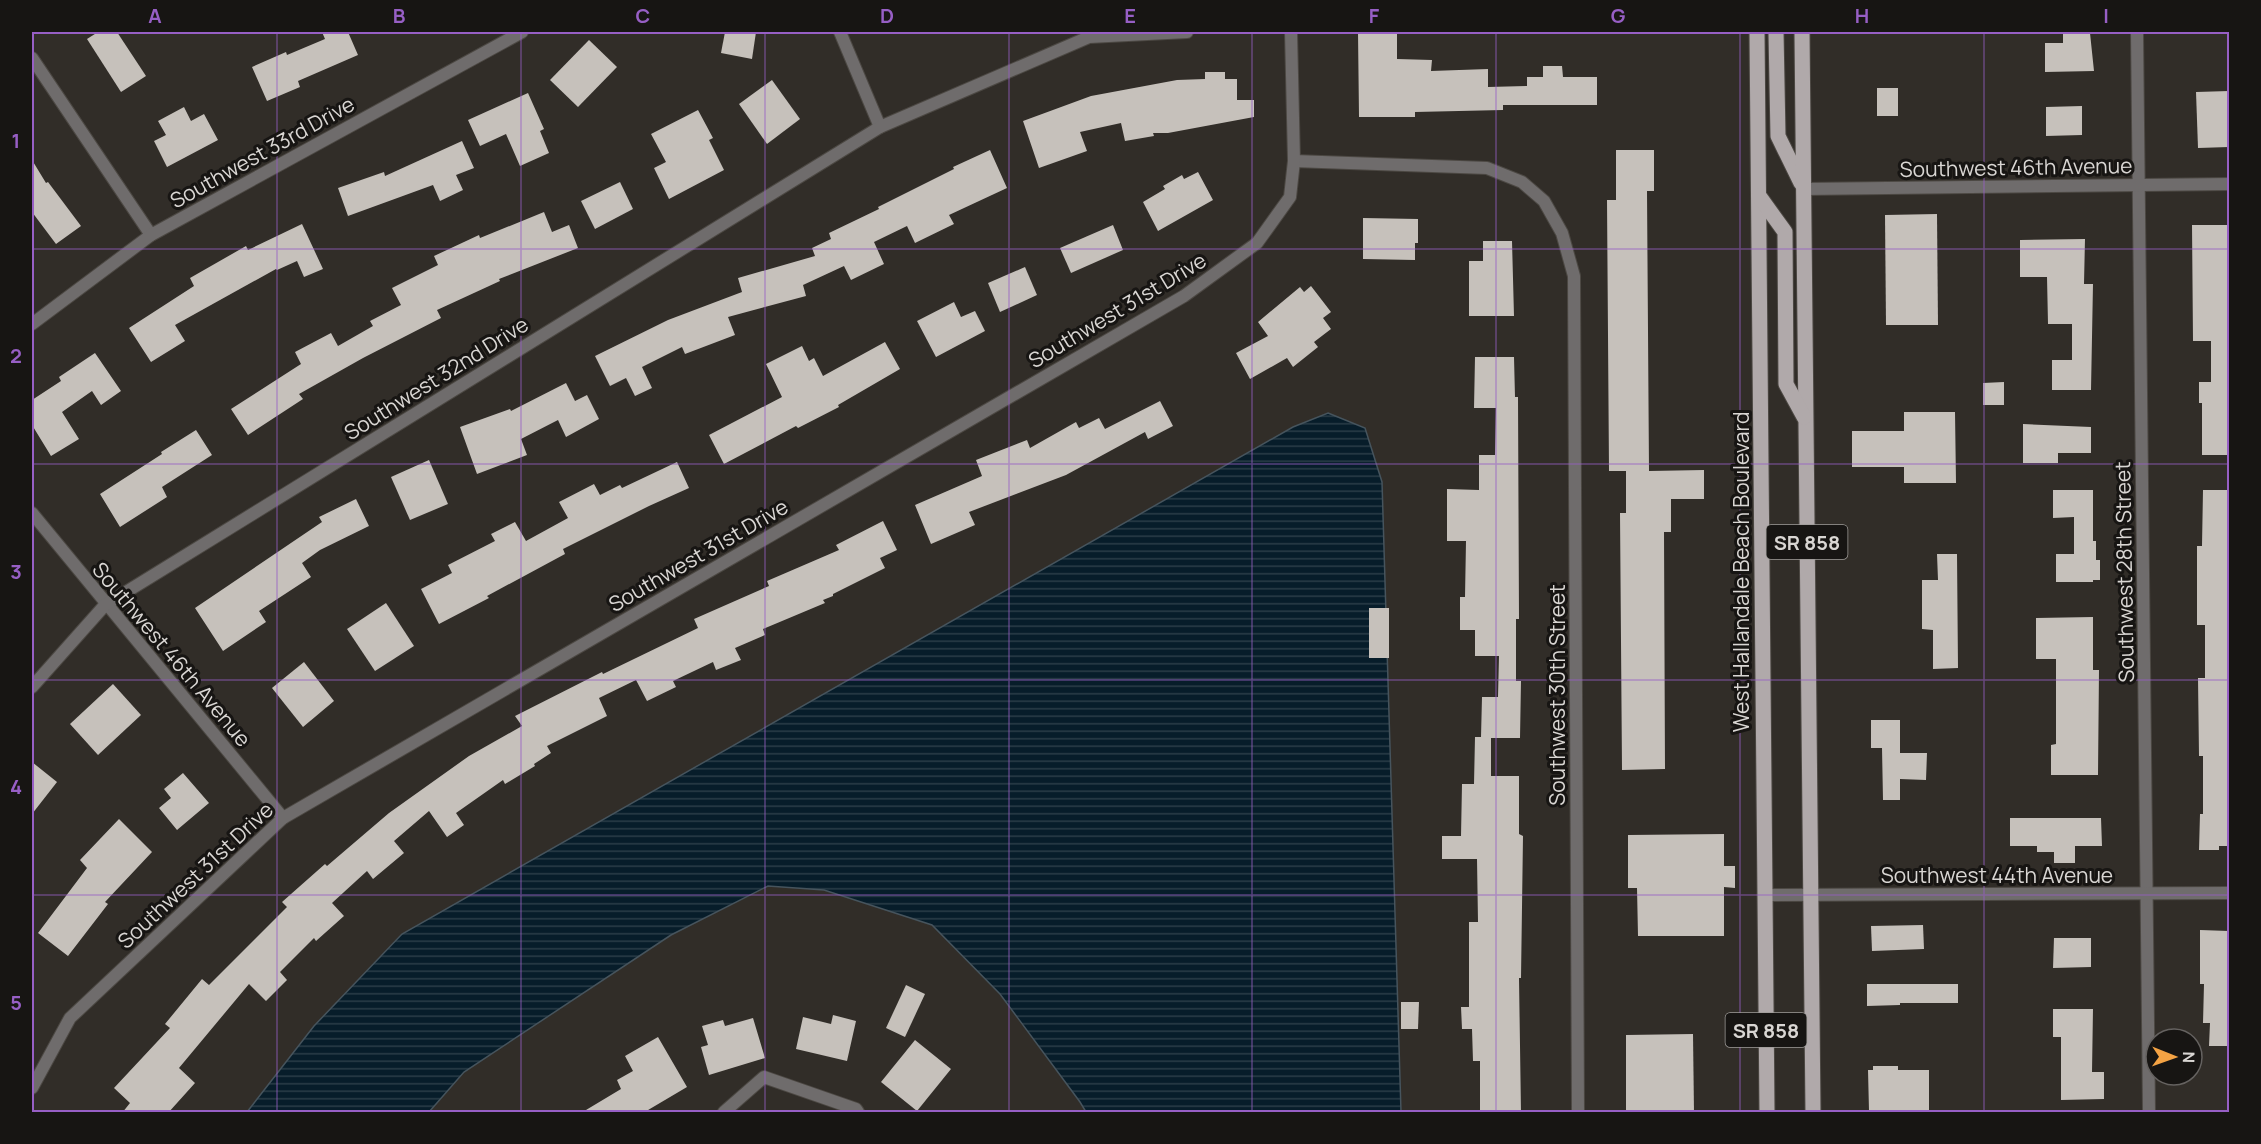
<svg xmlns="http://www.w3.org/2000/svg" width="2261" height="1144" viewBox="0 0 2261 1144" font-family="Manrope,sans-serif">
<defs>
<pattern id="water-rules" width="6" height="5" patternUnits="userSpaceOnUse" patternTransform="scale(1.5)"><rect width="6" height="5" fill="#071d2a"/><path d="M0 2.5h6" fill="none" stroke="#2b3d48"/></pattern>
</defs>
<rect width="100%" height="100%" fill="#312d28"/>
<path fill="url(#water-rules)" stroke="#46545d" stroke-width="1.5" d="M 1328,413 L 1365,428 L 1382,482 L 1401,1112 L 1086,1112 L 1080,1102 L 1000,994 L 932,925 L 824,890 L 768,886 L 671,935 L 464,1072 L 429,1112 L 247,1112 L 314,1026 L 402,934 L 1293,427 Z"/>
<g fill="#c6c1bb">
<path d="M 98,32 L 117,32 L 146,76 L 121,92 L 87,39 Z"/>
<path d="M 322,32 L 348,32 L 358,55 L 298,81 L 300,87 L 267,101 L 252,67 L 286,52 L 287,55 L 325,39 Z"/>
<path d="M 725,32 L 756,32 L 752,59 L 721,53 Z"/>
<path d="M 1358,32 L 1397,32 L 1397,59 L 1432,60 L 1431,71 L 1488,69 L 1488,87 L 1527,86 L 1527,77 L 1543,77 L 1543,66 L 1562,66 L 1563,77 L 1597,77 L 1597,105 L 1503,105 L 1503,110 L 1415,112 L 1415,117 L 1359,117 Z"/>
<path d="M 2090,33 L 2094,71 L 2045,72 L 2045,43 L 2063,43 L 2063,34 Z"/>
<path d="M 589,40 L 617,67 L 578,107 L 550,80 Z"/>
<path d="M 1205,72 L 1225,72 L 1225,79 L 1237,79 L 1237,100 L 1254,100 L 1254,117 L 1168,133 L 1153,133 L 1154,136 L 1125,141 L 1121,123 L 1080,132 L 1087,151 L 1039,168 L 1023,121 L 1091,96 L 1177,80 L 1205,79 Z"/>
<path d="M 772,80 L 800,119 L 767,144 L 739,104 Z"/>
<rect x="1877" y="88" width="21" height="28"/>
<path d="M 2229,91 L 2229,147 L 2198,148 L 2196,92 Z"/>
<path d="M 528,93 L 544,129 L 540,131 L 549,153 L 520,166 L 506,134 L 480,146 L 468,120 Z"/>
<path d="M 2082,106 L 2082,135 L 2046,136 L 2046,107 Z"/>
<path d="M 184,107 L 191,121 L 204,114 L 218,140 L 167,167 L 154,141 L 166,135 L 158,121 Z"/>
<path d="M 698,110 L 713,138 L 709,140 L 724,170 L 669,199 L 654,168 L 666,162 L 651,134 Z"/>
<path d="M 462,141 L 474,168 L 456,175 L 463,190 L 440,201 L 433,185 L 348,216 L 338,188 L 384,172 L 385,176 Z"/>
<path d="M 990,150 L 1007,188 L 949,215 L 954,224 L 915,243 L 907,226 L 874,242 L 884,264 L 851,280 L 844,266 L 803,285 L 806,296 L 728,317 L 735,335 L 685,354 L 682,347 L 642,367 L 652,388 L 635,396 L 626,378 L 610,386 L 595,356 L 668,320 L 742,292 L 738,278 L 815,256 L 812,248 L 831,239 L 829,233 L 879,209 L 878,207 L 954,169 L 953,167 Z"/>
<path d="M 1616,150 L 1654,150 L 1654,191 L 1647,191 L 1649,471 L 1704,470 L 1704,499 L 1671,499 L 1671,532 L 1664,532 L 1665,769 L 1622,770 L 1620,513 L 1626,513 L 1626,471 L 1609,471 L 1607,200 L 1616,200 Z"/>
<path d="M 32,160 L 46,183 L 48,182 L 81,226 L 56,244 L 32,212 Z"/>
<path d="M 1198,172 L 1213,200 L 1158,231 L 1143,202 L 1165,189 L 1163,186 L 1182,175 L 1184,179 Z"/>
<path d="M 620,182 L 633,209 L 595,229 L 581,201 Z"/>
<path d="M 544,212 L 552,232 L 569,225 L 578,248 L 499,279 L 500,281 L 437,310 L 441,318 L 363,358 L 299,394 L 303,399 L 248,435 L 231,409 L 301,364 L 295,352 L 331,333 L 338,346 L 373,326 L 370,321 L 401,305 L 392,288 L 438,265 L 434,256 L 479,235 L 480,238 Z"/>
<path d="M 1937,214 L 1938,325 L 1886,325 L 1885,215 Z"/>
<path d="M 1363,218 L 1418,219 L 1418,243 L 1415,243 L 1415,260 L 1363,259 Z"/>
<path d="M 302,224 L 323,269 L 304,277 L 297,261 L 277,270 L 276,269 L 175,325 L 185,341 L 151,362 L 129,328 L 194,286 L 190,278 L 246,246 L 248,250 Z"/>
<path d="M 1113,225 L 1123,250 L 1071,273 L 1060,248 Z"/>
<path d="M 2192,225 L 2229,225 L 2229,455 L 2202,455 L 2202,403 L 2199,403 L 2199,382 L 2211,382 L 2211,341 L 2193,341 Z"/>
<path d="M 2085,239 L 2084,284 L 2093,284 L 2091,390 L 2052,390 L 2052,360 L 2072,360 L 2072,324 L 2048,324 L 2047,277 L 2020,277 L 2020,240 Z"/>
<path d="M 1483,241 L 1512,241 L 1514,316 L 1469,316 L 1469,261 L 1483,261 Z"/>
<path d="M 1025,267 L 1037,295 L 1000,312 L 988,283 Z"/>
<path d="M 1311,286 L 1331,312 L 1323,318 L 1331,329 L 1314,342 L 1318,347 L 1293,367 L 1287,358 L 1250,379 L 1236,353 L 1268,336 L 1258,322 L 1300,287 L 1304,292 Z"/>
<path d="M 954,302 L 961,317 L 975,311 L 985,331 L 936,357 L 917,321 Z"/>
<path d="M 885,342 L 900,369 L 838,405 L 839,407 L 798,428 L 796,426 L 724,464 L 709,435 L 782,397 L 766,364 L 802,346 L 809,361 L 814,358 L 823,376 Z"/>
<path d="M 95,353 L 121,391 L 101,405 L 92,391 L 62,412 L 79,439 L 51,456 L 32,425 L 32,400 L 61,381 L 59,377 Z"/>
<path d="M 1475,357 L 1514,357 L 1515,397 L 1518,397 L 1519,619 L 1516,619 L 1516,681 L 1521,681 L 1520,738 L 1491,738 L 1491,776 L 1519,776 L 1519,834 L 1523,836 L 1521,978 L 1519,978 L 1521,1113 L 1480,1113 L 1480,1061 L 1473,1061 L 1472,1029 L 1462,1029 L 1461,1007 L 1469,1007 L 1469,922 L 1478,922 L 1477,859 L 1442,859 L 1442,836 L 1461,836 L 1462,784 L 1474,784 L 1475,737 L 1481,737 L 1482,697 L 1498,697 L 1499,656 L 1475,656 L 1475,630 L 1460,630 L 1460,597 L 1465,597 L 1466,541 L 1447,541 L 1447,489 L 1479,490 L 1479,455 L 1495,455 L 1496,408 L 1474,408 Z"/>
<path d="M 2004,382 L 2004,405 L 1983,405 L 1983,383 Z"/>
<path d="M 566,383 L 575,401 L 587,395 L 599,419 L 566,437 L 558,420 L 521,439 L 527,455 L 477,474 L 460,427 L 510,409 L 511,411 Z"/>
<path d="M 1160,401 L 1173,426 L 1148,439 L 1145,432 L 1066,475 L 969,512 L 975,525 L 931,544 L 915,505 L 982,476 L 976,460 L 1027,440 L 1030,448 L 1076,422 L 1079,428 L 1099,418 L 1105,429 Z"/>
<path d="M 1904,412 L 1955,412 L 1956,483 L 1904,483 L 1904,467 L 1852,467 L 1852,431 L 1904,431 Z"/>
<path d="M 2023,424 L 2091,427 L 2091,453 L 2058,453 L 2058,463 L 2023,463 Z"/>
<path d="M 196,430 L 212,455 L 162,487 L 167,497 L 120,527 L 100,494 L 162,454 L 161,452 Z"/>
<path d="M 429,460 L 448,504 L 410,520 L 391,477 Z"/>
<path d="M 677,462 L 689,488 L 649,506 L 563,549 L 565,554 L 487,596 L 489,598 L 439,624 L 421,589 L 452,573 L 448,565 L 495,541 L 491,534 L 515,522 L 526,541 L 568,518 L 559,502 L 594,484 L 600,495 L 620,485 L 622,488 Z"/>
<path d="M 2053,490 L 2093,490 L 2093,541 L 2096,541 L 2096,560 L 2100,560 L 2100,580 L 2093,580 L 2093,582 L 2056,582 L 2056,554 L 2074,554 L 2074,517 L 2053,518 Z"/>
<path d="M 2203,490 L 2229,490 L 2229,846 L 2219,846 L 2219,850 L 2199,850 L 2200,814 L 2203,814 L 2203,756 L 2199,756 L 2198,678 L 2205,678 L 2205,625 L 2197,625 L 2197,546 L 2202,546 Z"/>
<path d="M 356,499 L 369,526 L 320,550 L 302,563 L 311,577 L 259,611 L 266,622 L 223,651 L 195,608 L 322,522 L 319,517 Z"/>
<path d="M 883,521 L 897,550 L 880,558 L 885,568 L 833,594 L 833,596 L 823,600 L 825,603 L 763,629 L 765,635 L 735,648 L 741,660 L 716,670 L 713,662 L 673,681 L 676,687 L 647,701 L 636,680 L 599,698 L 607,716 L 547,746 L 551,753 L 534,764 L 535,766 L 505,784 L 503,780 L 456,813 L 464,825 L 447,837 L 429,811 L 394,841 L 404,853 L 373,879 L 367,871 L 332,903 L 344,916 L 316,941 L 314,938 L 280,972 L 287,980 L 266,1001 L 249,984 L 179,1068 L 195,1083 L 168,1113 L 122,1113 L 130,1103 L 114,1088 L 170,1028 L 165,1024 L 202,979 L 209,985 L 287,907 L 282,902 L 325,864 L 327,866 L 389,813 L 469,756 L 522,726 L 515,716 L 602,672 L 603,674 L 698,628 L 694,619 L 769,586 L 767,581 L 839,550 L 836,545 Z"/>
<path d="M 1937,554 L 1957,554 L 1958,668 L 1933,669 L 1933,630 L 1922,629 L 1922,580 L 1938,580 Z"/>
<path d="M 386,603 L 414,646 L 375,671 L 347,629 Z"/>
<rect x="1369" y="608" width="20" height="50"/>
<path d="M 2093,617 L 2093,670 L 2099,670 L 2098,775 L 2051,775 L 2051,745 L 2056,744 L 2056,659 L 2036,659 L 2036,618 Z"/>
<path d="M 304,662 L 334,701 L 303,727 L 272,688 Z"/>
<path d="M 113,684 L 141,715 L 98,755 L 70,724 Z"/>
<path d="M 1871,720 L 1900,720 L 1900,753 L 1927,753 L 1926,780 L 1900,779 L 1900,800 L 1883,800 L 1882,748 L 1871,748 Z"/>
<path d="M 32,762 L 57,782 L 32,814 Z"/>
<path d="M 183,773 L 209,803 L 177,830 L 159,808 L 171,798 L 164,789 Z"/>
<path d="M 2010,818 L 2101,818 L 2102,846 L 2075,846 L 2075,863 L 2054,863 L 2054,852 L 2037,852 L 2037,846 L 2010,846 Z"/>
<path d="M 119,819 L 152,852 L 105,902 L 108,904 L 68,956 L 38,933 L 87,868 L 80,860 Z"/>
<path d="M 1724,834 L 1724,866 L 1735,866 L 1735,888 L 1724,887 L 1724,936 L 1638,936 L 1637,888 L 1628,888 L 1628,835 Z"/>
<path d="M 1923,925 L 1924,949 L 1872,951 L 1871,926 Z"/>
<path d="M 2200,930 L 2229,931 L 2229,1046 L 2209,1046 L 2210,1023 L 2203,1023 L 2204,984 L 2200,984 Z"/>
<path d="M 2054,938 L 2091,938 L 2091,967 L 2053,968 Z"/>
<path d="M 1867,984 L 1958,984 L 1958,1003 L 1900,1003 L 1900,1005 L 1867,1006 Z"/>
<path d="M 906,985 L 925,994 L 905,1037 L 886,1028 Z"/>
<path d="M 1401,1002 L 1419,1002 L 1418,1029 L 1401,1029 Z"/>
<path d="M 2053,1009 L 2093,1009 L 2092,1072 L 2104,1072 L 2104,1099 L 2061,1100 L 2061,1037 L 2053,1037 Z"/>
<path d="M 833,1015 L 856,1021 L 847,1061 L 796,1049 L 803,1017 L 831,1024 Z"/>
<path d="M 753,1018 L 765,1058 L 709,1075 L 701,1047 L 708,1045 L 702,1026 L 723,1020 L 725,1026 Z"/>
<path d="M 1693,1034 L 1694,1113 L 1626,1113 L 1626,1035 Z"/>
<path d="M 658,1037 L 687,1087 L 643,1113 L 581,1113 L 621,1089 L 617,1080 L 633,1071 L 625,1056 Z"/>
<path d="M 915,1040 L 951,1069 L 917,1111 L 881,1082 Z"/>
<path d="M 1873,1066 L 1898,1066 L 1898,1070 L 1929,1070 L 1929,1111 L 1869,1111 L 1868,1070 L 1873,1070 Z"/>
</g>
<g fill="none" stroke-linecap="round" stroke-linejoin="round">
<defs>
<g id="minor">
<path d="M 840,32 L 880,127"/>
<path d="M 2137,32 L 2149,1112"/>
<path d="M 32,58 L 151,235"/>
<path d="M 1294,161 L 1487,168 L 1522,182 L 1544,201 L 1562,233 L 1574,276 L 1578,1112"/>
<path d="M 1803,189 L 2230,184"/>
<path d="M 32,324 L 151,235 L 522,32"/>
<path d="M 32,513 L 283,818"/>
<path d="M 32,687 L 105,605 L 880,127 L 1089,37 L 1187,32"/>
<path d="M 1765,895 L 2230,893"/>
<path d="M 32,1088 L 70,1018 L 283,818 L 1184,296 L 1257,243 L 1290,197 L 1294,161 L 1291,32"/>
<path d="M 724,1112 L 764,1077 L 856,1109 L 858,1112"/>
</g>
<g id="primary">
<path d="M 1757,32 L 1767,1112"/>
<path d="M 1776,32 L 1778,136 L 1801,183"/>
<path d="M 1802,32 L 1813,1112"/>
<path d="M 1759,196 L 1785,232 L 1786,384 L 1804,417"/>
</g>
</defs>
<use href="#minor" stroke="#4c4843" stroke-width="14"/>
<use href="#primary" stroke="#4c4843" stroke-width="17"/>
<use href="#minor" stroke="#6f6c6c" stroke-width="12"/>
<use href="#primary" stroke="#b0a9aa" stroke-width="15"/>
</g>
<path fill="none" stroke="#975fc5" stroke-width="1.5" stroke-opacity="0.55" d="M 277,32 L 277,1112M 521,32 L 521,1112M 765,32 L 765,1112M 1009,32 L 1009,1112M 1252,32 L 1252,1112M 1496,32 L 1496,1112M 1740,32 L 1740,1112M 1984,32 L 1984,1112M 32,249 L 2230,249M 32,464 L 2230,464M 32,680 L 2230,680M 32,895 L 2230,895"/>
<g text-anchor="middle" dominant-baseline="central" stroke-width="6" stroke-linejoin="round" paint-order="stroke">
<g fill="#171513" stroke="#9f9c99" stroke-width="1.5">
<rect x="1766.5" y="525" width="81" height="34" rx="4.5"/>
<rect x="1725.5" y="1013" width="81" height="34" rx="4.5"/>
</g>
<g font-size="20" font-weight="bold" fill="#d9d6d3">
<text x="1807" y="542">SR 858</text>
<text x="1766" y="1030">SR 858</text>
</g>
<g font-size="21" fill="#d9d6d3" stroke="#171513">
<text transform="translate(262 152) rotate(-29)">Southwest 33rd Drive</text>
<text transform="translate(2016 167) rotate(-1)">Southwest 46th Avenue</text>
<text transform="translate(1117 310) rotate(-31)">Southwest 31st Drive</text>
<text transform="translate(436 378) rotate(-32)">Southwest 32nd Drive</text>
<text transform="translate(698 555) rotate(-30)">Southwest 31st Drive</text>
<text transform="translate(1741 572) rotate(-90)">West Hallandale Beach Boulevard</text>
<text transform="translate(2124 572) rotate(-91)">Southwest 28th Street</text>
<text transform="translate(172 654) rotate(50)">Southwest 46th Avenue</text>
<text transform="translate(1557 695) rotate(-90)">Southwest 30th Street</text>
<text transform="translate(195 875) rotate(-43)">Southwest 31st Drive</text>
<text x="1997" y="875">Southwest 44th Avenue</text>
</g>
</g>
<rect width="2261" height="1144" fill="none" stroke="#171513" stroke-width="66"/>
<g transform="translate(2174 1057) rotate(91)"><circle r="28" fill="#171513" stroke="#656260" stroke-width="1.5"/>
<path d="M0-4.5L10 22L0 15L-10 22Z" fill="#f4a344"/>
<text y="-9" font-size="16" font-weight="bold" text-anchor="middle" fill="#d9d6d3">N</text>
</g>
<rect x="33" y="33" width="2195" height="1078" fill="none" stroke="#975fc5" stroke-width="2"/>
<g font-size="20" text-anchor="middle" font-weight="bold" fill="#975fc5">
<text x="155" y="23">A</text>
<text x="399" y="23">B</text>
<text x="643" y="23">C</text>
<text x="887" y="23">D</text>
<text x="1130" y="23">E</text>
<text x="1374" y="23">F</text>
<text x="1618" y="23">G</text>
<text x="1862" y="23">H</text>
<text x="2106" y="23">I</text>
<text x="16" y="148">1</text>
<text x="16" y="363">2</text>
<text x="16" y="579">3</text>
<text x="16" y="794">4</text>
<text x="16" y="1010">5</text>
</g>
</svg>
